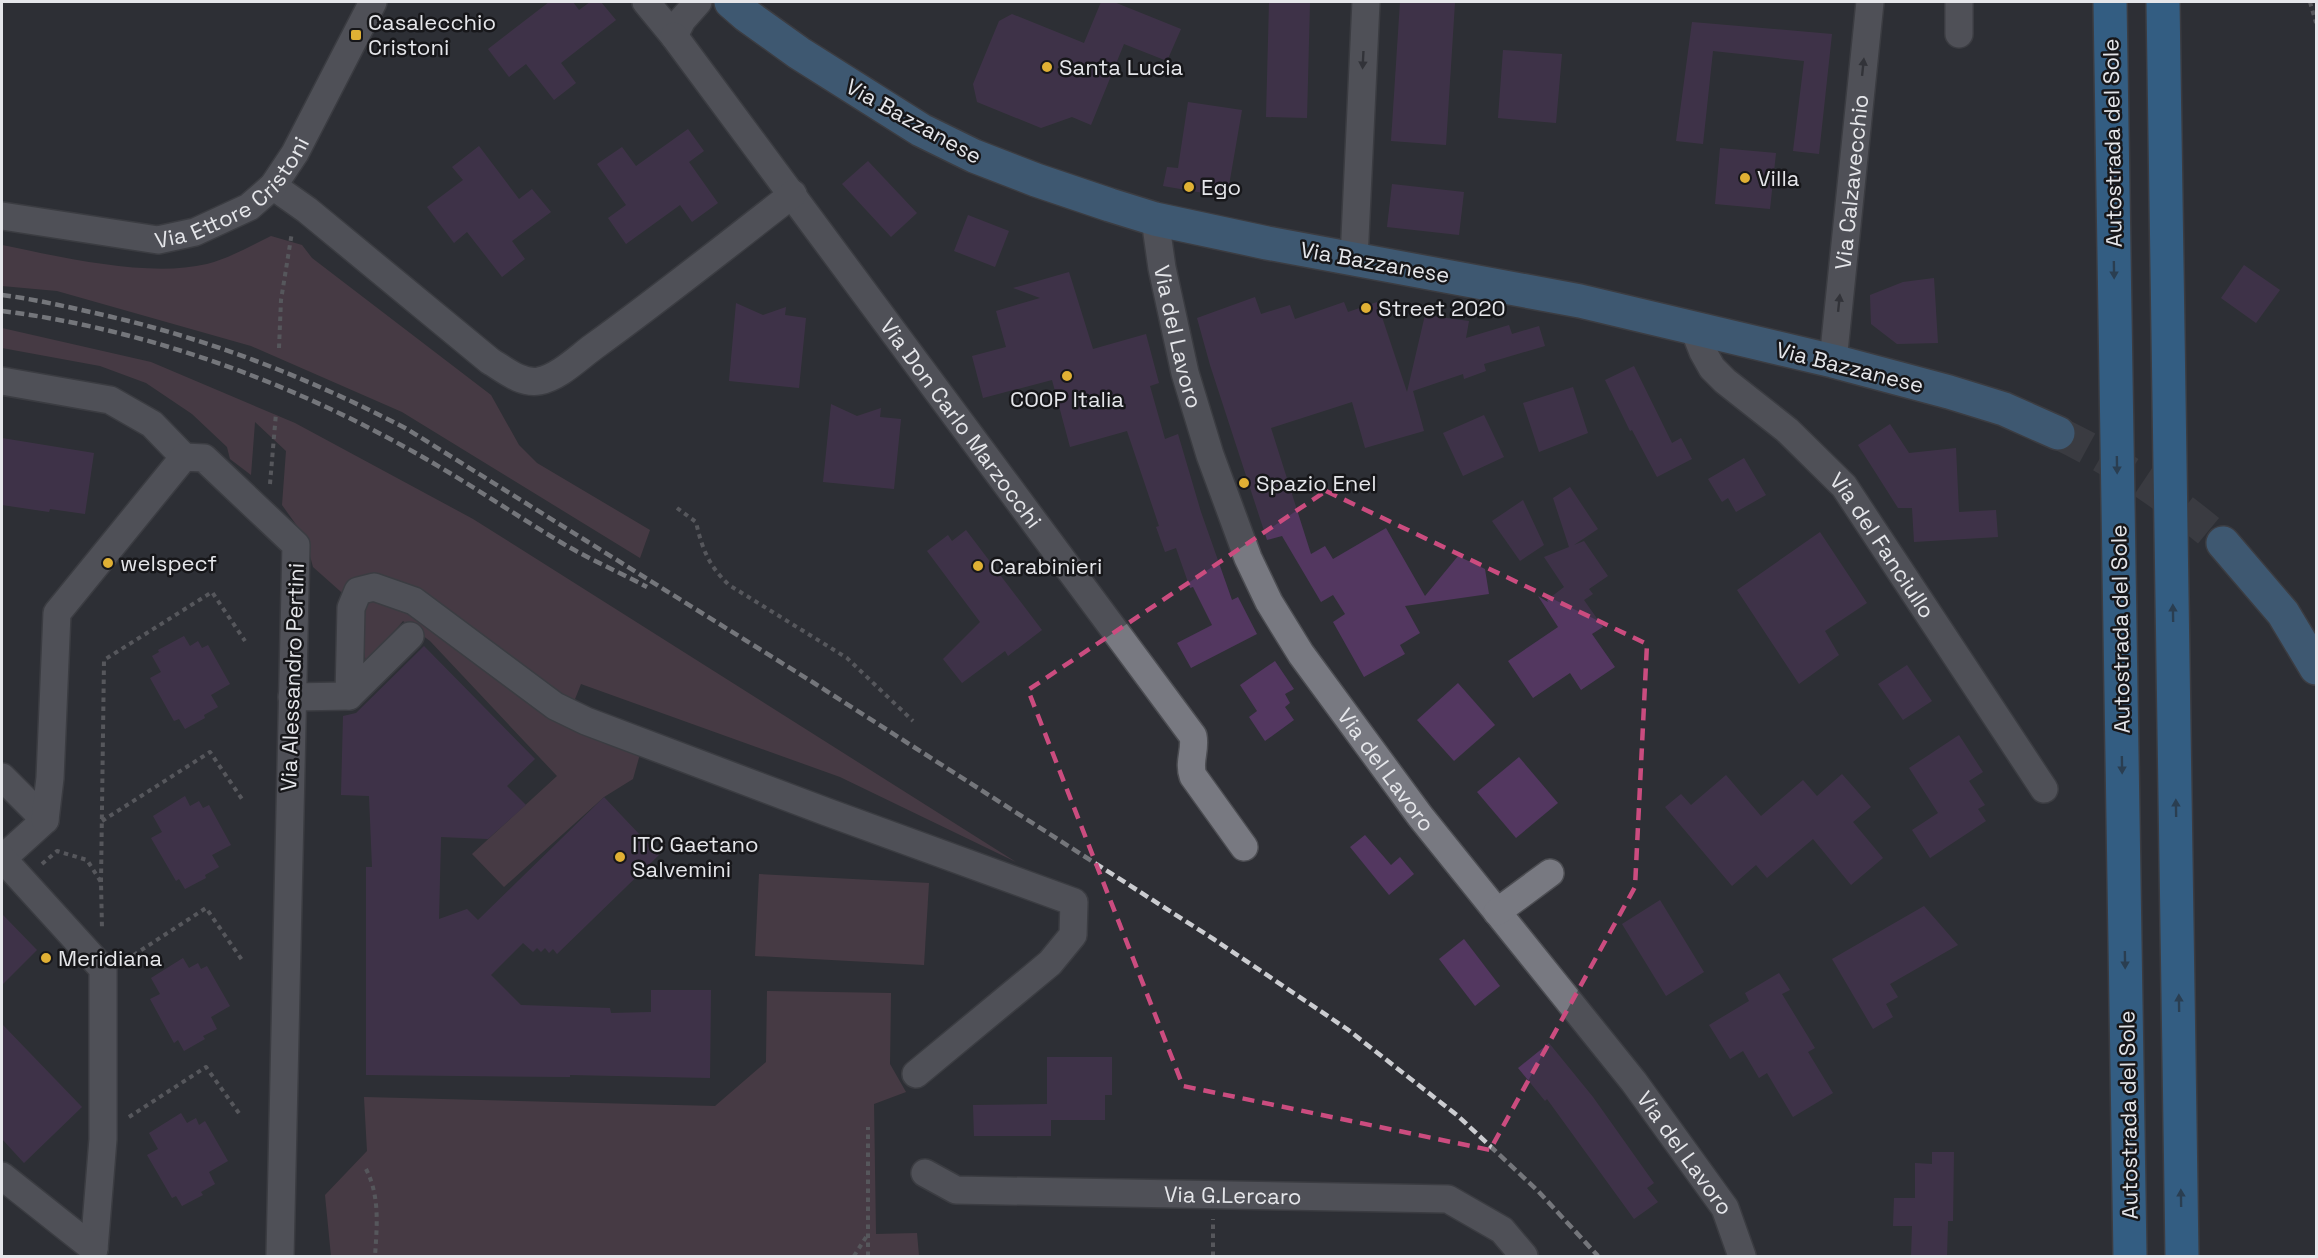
<svg xmlns="http://www.w3.org/2000/svg" width="2318" height="1258" viewBox="0 0 2318 1258" font-family="'Space Grotesk',sans-serif">
<rect width="100%" height="100%" fill="#2e2f35"/>
<g fill="#654857">
<path d="M 271,236 L 302,245 L 312,258 L 491,395 L 519,445 L 537,463 L 650,530 L 640,558 L 402,412 L 251,346 L 57,291 L 2,286 L 2,245 C 61,257 148,278 207,264 C 230,258 250,246 271,236 Z"/>
<path d="M 2,328 L 151,362 L 295,423 L 473,519 L 1016,862 L 840,777 L 581,684 L 565,724 L 640,754 L 633,779 L 604,797 L 504,887 L 472,854 L 557,776 L 430,641 L 403,621 L 366,664 L 358,607 L 313,567 L 305,537 L 282,505 L 286,451 L 255,422 L 251,475 L 230,459 L 227,447 L 192,414 L 146,383 L 100,366 L 2,348 Z"/>
<path d="M 759,874 L 929,883 L 924,965 L 755,956 Z"/>
<path d="M 767,991 L 891,993 L 890,1064 L 906,1092 L 874,1104 L 876,1234 L 917,1233 L 919,1256 L 331,1256 L 325,1195 L 367,1151 L 364,1097 L 715,1106 L 766,1062 Z"/>
</g>
<g fill="#533760">
<path d="M 549,2 L 573,2 L 579,10 L 590,2 L 601,2 L 616,20 L 561,63 L 576,83 L 554,100 L 526,64 L 509,77 L 488,49 Z"/>
<path d="M 1101,2 L 1114,2 L 1181,29 L 1167,61 L 1124,44 L 1091,125 L 1072,117 L 1041,128 L 977,102 L 973,84 L 999,21 L 1012,14 L 1084,43 Z"/>
<path d="M 1269,2 L 1310,2 L 1307,118 L 1266,117 Z"/>
<path d="M 1400,2 L 1455,2 L 1446,145 L 1391,141 Z"/>
<path d="M 1692,22 L 1832,34 L 1819,154 L 1793,151 L 1804,61 L 1713,51 L 1703,144 L 1676,141 Z"/>
<path d="M 1503,50 L 1562,54 L 1556,123 L 1498,118 Z"/>
<path d="M 1188,102 L 1242,110 L 1227,197 L 1163,186 L 1167,167 L 1178,168 Z"/>
<path d="M 688,129 L 704,151 L 689,162 L 718,203 L 692,222 L 680,205 L 626,244 L 608,218 L 626,205 L 597,164 L 622,147 L 636,166 Z"/>
<path d="M 479,146 L 519,199 L 532,189 L 551,212 L 512,241 L 525,259 L 502,277 L 467,232 L 454,243 L 427,207 L 463,180 L 452,167 Z"/>
<path d="M 1720,148 L 1776,153 L 1770,209 L 1715,204 Z"/>
<path d="M 868,161 L 917,213 L 891,237 L 842,184 Z"/>
<path d="M 1392,184 L 1464,192 L 1459,235 L 1387,227 Z"/>
<path d="M 968,215 L 1009,231 L 995,267 L 954,251 Z"/>
<path d="M 2244,265 L 2280,290 L 2256,323 L 2221,298 Z"/>
<path d="M 1069,272 L 1093,349 L 1146,334 L 1159,383 L 1150,386 L 1165,439 L 1178,434 L 1201,512 L 1232,600 L 1238,597 L 1257,634 L 1191,668 L 1177,643 L 1212,625 L 1193,587 L 1190,588 L 1176,548 L 1165,552 L 1156,527 L 1159,526 L 1127,431 L 1070,447 L 1052,380 L 983,398 L 972,356 L 1006,347 L 996,311 L 1040,298 L 1013,288 Z"/>
<path d="M 1934,278 L 1938,343 L 1897,344 L 1871,324 L 1870,295 L 1903,282 Z"/>
<path d="M 1255,297 L 1261,314 L 1290,305 L 1295,319 L 1344,302 L 1348,312 L 1377,302 L 1407,392 L 1425,315 L 1469,321 L 1466,338 L 1509,325 L 1512,334 L 1539,326 L 1545,346 L 1484,364 L 1486,371 L 1464,379 L 1463,374 L 1413,391 L 1424,431 L 1365,448 L 1352,402 L 1271,428 L 1311,554 L 1325,546 L 1333,559 L 1386,528 L 1425,596 L 1458,556 L 1485,569 L 1489,594 L 1405,606 L 1420,633 L 1400,645 L 1405,654 L 1364,677 L 1333,622 L 1345,614 L 1333,595 L 1321,602 L 1282,536 L 1267,540 L 1210,365 L 1197,318 Z"/>
<path d="M 736,303 L 763,315 L 786,307 L 785,315 L 806,318 L 799,388 L 729,381 Z"/>
<path d="M 1634,366 L 1672,443 L 1681,438 L 1692,459 L 1657,477 L 1632,430 L 1630,431 L 1605,380 Z"/>
<path d="M 1573,387 L 1588,433 L 1539,452 L 1523,403 Z"/>
<path d="M 831,404 L 857,416 L 881,408 L 880,417 L 901,419 L 894,489 L 823,482 Z"/>
<path d="M 1484,415 L 1504,457 L 1463,476 L 1443,433 Z"/>
<path d="M 1890,424 L 1909,453 L 1956,448 L 1959,512 L 1996,510 L 1998,537 L 1914,542 L 1912,508 L 1898,508 L 1858,445 Z"/>
<path d="M 2,438 L 94,453 L 85,514 L 50,509 L 49,512 L 2,505 Z"/>
<path d="M 1744,458 L 1766,495 L 1736,512 L 1728,498 L 1722,502 L 1708,479 Z"/>
<path d="M 1570,487 L 1598,529 L 1574,545 L 1584,541 L 1608,576 L 1589,589 L 1593,594 L 1584,600 L 1603,627 L 1592,634 L 1615,667 L 1581,690 L 1570,673 L 1533,698 L 1508,661 L 1558,627 L 1538,596 L 1548,602 L 1547,600 L 1564,587 L 1544,557 L 1569,547 L 1553,498 Z"/>
<path d="M 1523,500 L 1544,545 L 1520,561 L 1492,521 Z"/>
<path d="M 966,530 L 1042,630 L 1008,656 L 1005,651 L 962,683 L 943,659 L 980,622 L 927,551 L 948,535 L 952,541 Z"/>
<path d="M 1820,532 L 1867,603 L 1825,631 L 1839,655 L 1799,684 L 1737,590 Z"/>
<path d="M 184,636 L 190,646 L 198,641 L 202,648 L 208,645 L 230,684 L 211,695 L 218,707 L 204,715 L 205,718 L 185,729 L 179,719 L 174,721 L 150,678 L 161,672 L 152,656 L 159,652 L 158,650 Z"/>
<path d="M 424,646 L 535,759 L 507,786 L 526,805 L 488,839 L 441,837 L 439,919 L 467,909 L 478,920 L 604,797 L 659,855 L 557,954 L 553,949 L 549,953 L 545,948 L 541,952 L 537,948 L 533,952 L 523,943 L 491,975 L 521,1005 L 610,1008 L 611,1013 L 651,1012 L 651,990 L 711,990 L 710,1078 L 570,1075 L 570,1077 L 366,1075 L 366,867 L 372,867 L 369,796 L 341,795 L 343,716 L 356,713 Z"/>
<path d="M 1275,661 L 1294,689 L 1285,694 L 1290,703 L 1285,707 L 1294,720 L 1265,741 L 1249,717 L 1257,711 L 1240,685 Z"/>
<path d="M 1907,665 L 1932,701 L 1903,720 L 1878,684 Z"/>
<path d="M 1458,683 L 1495,725 L 1454,761 L 1417,720 Z"/>
<path d="M 1959,735 L 1983,772 L 1969,781 L 1985,805 L 1978,809 L 1986,821 L 1930,858 L 1912,830 L 1938,813 L 1909,768 Z"/>
<path d="M 1519,757 L 1558,803 L 1516,838 L 1477,792 Z"/>
<path d="M 1842,774 L 1871,807 L 1853,822 L 1883,858 L 1851,885 L 1813,839 L 1767,878 L 1756,865 L 1732,886 L 1665,807 L 1681,794 L 1691,805 L 1726,775 L 1761,816 L 1803,780 L 1817,796 Z"/>
<path d="M 185,796 L 190,806 L 199,801 L 203,808 L 209,805 L 231,845 L 212,855 L 219,867 L 205,875 L 206,878 L 185,889 L 179,879 L 176,881 L 151,838 L 162,832 L 153,816 Z"/>
<path d="M 1365,835 L 1391,865 L 1400,857 L 1414,874 L 1389,895 L 1350,847 Z"/>
<path d="M 1660,900 L 1704,972 L 1666,996 L 1622,924 Z"/>
<path d="M 1924,906 L 1958,945 L 1890,984 L 1898,997 L 1886,1004 L 1893,1017 L 1873,1029 L 1832,959 Z"/>
<path d="M 2,914 L 37,950 L 2,985 Z"/>
<path d="M 1464,939 L 1500,986 L 1475,1006 L 1439,959 Z"/>
<path d="M 183,958 L 189,968 L 198,963 L 201,969 L 207,966 L 230,1006 L 211,1017 L 217,1029 L 203,1036 L 205,1039 L 184,1051 L 178,1040 L 174,1043 L 150,999 L 160,994 L 151,978 Z"/>
<path d="M 1779,973 L 1790,990 L 1782,994 L 1815,1048 L 1808,1052 L 1833,1093 L 1793,1117 L 1767,1073 L 1759,1078 L 1743,1051 L 1730,1059 L 1709,1025 L 1749,1001 L 1745,993 Z"/>
<path d="M 2,1024 L 82,1107 L 24,1163 L 2,1139 Z"/>
<path d="M 1549,1043 L 1593,1097 L 1654,1183 L 1647,1188 L 1658,1202 L 1634,1219 L 1547,1099 L 1545,1101 L 1518,1068 Z"/>
<path d="M 1047,1057 L 1112,1057 L 1112,1095 L 1105,1095 L 1105,1120 L 1051,1120 L 1051,1136 L 974,1136 L 973,1105 L 1047,1104 Z"/>
<path d="M 181,1113 L 187,1123 L 196,1118 L 199,1125 L 205,1121 L 228,1161 L 209,1172 L 215,1184 L 201,1192 L 203,1195 L 182,1206 L 176,1196 L 172,1198 L 147,1155 L 158,1149 L 149,1133 Z"/>
<path d="M 1932,1152 L 1954,1152 L 1953,1221 L 1948,1221 L 1947,1257 L 1911,1257 L 1912,1226 L 1893,1226 L 1894,1198 L 1915,1198 L 1915,1163 L 1932,1164 Z"/>
</g>
<g fill="none" stroke-linecap="round" stroke-linejoin="round">
<path stroke="#494a50" stroke-width="33" stroke-dasharray="33 16" stroke-linecap="butt" d="M 2058,433 C 2118,462 2172,499 2223,543"/>
<defs>
<g id="minor">
<path d="M 646,2 L 674,36 L 682,20 L 698,2"/>
<path d="M 1959,2 L 1959,34"/>
<path id="s1" d="M 674,36 L 1193,736 C 1196,750 1188,762 1193,776 L 1244,847"/>
<path d="M 273,186 L 307,210 L 490,361 C 505,370 521,384 539,381 C 559,377 578,358 593,347 C 661,298 727,245 793,194"/>
<path id="s2" d="M 2,216 L 158,240 L 195,232 L 249,207 L 273,186 L 295,153 L 373,2"/>
<path id="s3" d="M 1155,219 L 1162,268 L 1185,373 L 1210,455 L 1248,558 L 1269,602 L 1301,654 L 1420,816 L 1634,1082 L 1725,1208 L 1742,1256"/>
<path d="M 1354,259 L 1366,2"/>
<path id="s4" d="M 1694,329 L 1703,352 L 1712,368 L 1725,381 L 1787,430 L 1844,486 L 2044,789"/>
<path id="s5" d="M 1833,361 L 1870,2"/>
<path d="M 2,381 L 110,400 L 152,424 L 184,457"/>
<path d="M 349,696 L 351,608 L 358,591 L 374,587 L 414,601 L 555,706 L 586,721 L 827,812 L 1074,902 L 1073,935 L 1050,963 L 916,1074"/>
<path d="M 292,697 L 349,696 L 410,636"/>
<path d="M 2,777 L 45,820 L 2,859"/>
<path d="M 45,820 L 50,778 L 57,613 L 184,457 L 204,458 L 296,545 L 280,1256"/>
<path d="M 2,858 L 103,969 L 103,1139 L 94,1249"/>
<path d="M 1497,912 L 1550,873"/>
<path id="s6" d="M 925,1173 L 956,1190 L 1448,1199 L 1502,1230 L 1524,1256"/>
<path d="M 2,1176 L 94,1249"/>
</g>
<g id="major">
<path d="M 731,2 L 746,15 L 799,53 L 921,130 L 974,156 L 1036,180 L 1110,205 L 1155,219 L 1267,243 L 1580,301 L 1833,361 L 1949,392 L 2004,409 L 2058,433"/>
<path d="M 2223,543 L 2283,613 L 2316,668"/>
</g>
<g id="highway">
<path d="M 2110,2 L 2130,1256"/>
<path d="M 2163,2 L 2182,1256"/>
</g>
</defs>
<use href="#minor" stroke="#4c4d52" stroke-width="30"/>
<use href="#major" stroke="#4c4d52" stroke-width="36"/>
<use href="#highway" stroke="#4c4d52" stroke-width="36"/>
<g stroke="#87888d" stroke-width="4" stroke-dasharray="4.5 4.5" stroke-linecap="butt">
<path d="M 2310,2 L 2316,23"/>
<path d="M 279,348 L 281,300 L 292,232"/>
<path d="M 270,484 L 276,413"/>
<path d="M 677,508 L 696,522 C 702,549 709,566 729,585 L 847,658 L 913,721"/>
<path d="M 102,821 L 210,752 L 244,802"/>
<path d="M 42,864 L 57,851 L 87,860 L 101,882 L 102,929"/>
<path d="M 101,882 L 104,660 L 212,592 L 245,641"/>
<path d="M 126,960 L 206,908 L 242,960"/>
<path d="M 129,1117 L 206,1067 L 241,1116"/>
<path d="M 366,1169 C 380,1196 377,1226 375,1256"/>
<path d="M 854,1256 L 868,1234"/>
<path d="M 868,1256 L 868,1127"/>
<path d="M 1213,1256 L 1213,1219"/>
</g>
<use href="#minor" stroke="#787981" stroke-width="27"/>
<use href="#major" stroke="#538abb" stroke-width="33"/>
<use href="#highway" stroke="#3a95e1" stroke-width="33"/>
<g stroke="#cbccd0" stroke-width="4.5" stroke-dasharray="9 4.5" stroke-linecap="butt">
<path d="M 2,295 C 33,299 64,306 95,313 C 207,338 305,376 407,429 L 814,683 L 1215,940 L 1347,1029 L 1458,1116 L 1538,1191 L 1598,1256"/>
<path d="M 2,311 C 139,328 282,379 403,446 C 458,476 509,511 562,543 C 589,559 619,572 647,587"/>
</g>
</g>
<defs><path id="oneway-solid" d="M-6-.8H1V-3.2L6.5 0L1 3.2V.8H-6Z" transform="scale(1.5)"/></defs>
<g fill="#39393e">
<use href="#oneway-solid" transform="translate(1363 60) rotate(93)"/>
<use href="#oneway-solid" transform="translate(1863 67) rotate(-84)"/>
<use href="#oneway-solid" transform="translate(1839 303) rotate(-84)"/>
</g>
<g fill="#275074">
<use href="#oneway-solid" transform="translate(2114 270) rotate(89)"/>
<use href="#oneway-solid" transform="translate(2117 465) rotate(89)"/>
<use href="#oneway-solid" transform="translate(2173 613) rotate(-91)"/>
<use href="#oneway-solid" transform="translate(2122 765) rotate(89)"/>
<use href="#oneway-solid" transform="translate(2176 808) rotate(-91)"/>
<use href="#oneway-solid" transform="translate(2125 960) rotate(89)"/>
<use href="#oneway-solid" transform="translate(2179 1003) rotate(-91)"/>
<use href="#oneway-solid" transform="translate(2181 1198) rotate(-91)"/>
</g>
<path d="M0 0H2318V1258H0ZM 1326,491 L 1647,644 L 1635,887 L 1490,1150 L 1183,1086 L 1028,690 Z" fill="#2e2f35" fill-opacity=".55" fill-rule="evenodd"/>
<path fill="none" stroke="#cb4c7f" stroke-width="4.5" stroke-dasharray="12 8" stroke-linejoin="round" d="M 1326,491 L 1647,644 L 1635,887 L 1490,1150 L 1183,1086 L 1028,690 Z"/>
<g fill="#e0b034" stroke="#17171a" stroke-width="2">
<rect x="350" y="29" width="12" height="12" rx="3"/>
<circle cx="1047" cy="67" r="6"/>
<circle cx="1745" cy="178" r="6"/>
<circle cx="1189" cy="187" r="6"/>
<circle cx="1366" cy="308" r="6"/>
<circle cx="1067" cy="376" r="6"/>
<circle cx="1244" cy="483" r="6"/>
<circle cx="108" cy="563" r="6"/>
<circle cx="978" cy="566" r="6"/>
<circle cx="620" cy="857" r="6"/>
<circle cx="46" cy="958" r="6"/>
</g>
<g text-anchor="middle" dominant-baseline="central" stroke-width="5" stroke-linejoin="round" paint-order="stroke">
<g font-size="22" fill="#e5e6ea" stroke="#17171a" text-anchor="start">
<text x="368" y="22">Casalecchio<tspan x="368" dy="25">Cristoni</tspan></text>
<text x="1059" y="67">Santa Lucia</text>
<text x="1757" y="178">Villa</text>
<text x="1201" y="187">Ego</text>
<text x="1378" y="308">Street 2020</text>
<text x="1067" y="399" text-anchor="middle">COOP Italia</text>
<text x="1256" y="483">Spazio Enel</text>
<text x="120" y="563">welspecf</text>
<text x="990" y="566">Carabinieri</text>
<text x="632" y="844">ITC Gaetano<tspan x="632" dy="25">Salvemini</tspan></text>
<text x="58" y="958">Meridiana</text>
</g>
<g font-size="22" fill="#e5e6ea" stroke="#17171a">
<text transform="translate(914 121) rotate(29)">Via Bazzanese</text>
<text transform="translate(2112 143) rotate(-91)">Autostrada del Sole</text>
<text stroke="none"><textPath href="#s5" startOffset="180">Via Calzavecchio</textPath></text>
<text stroke="none"><textPath href="#s2" startOffset="249">Via Ettore Cristoni</textPath></text>
<text transform="translate(1375 262) rotate(10)">Via Bazzanese</text>
<text stroke="none"><textPath href="#s3" startOffset="120">Via del Lavoro</textPath></text>
<text transform="translate(1850 367) rotate(14)">Via Bazzanese</text>
<text stroke="none"><textPath href="#s1" startOffset="482">Via Don Carlo Marzocchi</textPath></text>
<text stroke="none"><textPath href="#s4" startOffset="291">Via del Fanciullo</textPath></text>
<text transform="translate(2120 629) rotate(-91)">Autostrada del Sole</text>
<text transform="translate(292 677) rotate(-88)">Via Alessandro Pertini</text>
<text stroke="none"><textPath href="#s3" startOffset="606">Via del Lavoro</textPath></text>
<text transform="translate(2128 1115) rotate(-91)">Autostrada del Sole</text>
<text stroke="none"><textPath href="#s3" startOffset="1092">Via del Lavoro</textPath></text>
<text stroke="none"><textPath href="#s6" startOffset="312">Via G.Lercaro</textPath></text>
</g>
</g>
<rect width="2318" height="1258" fill="none" stroke="#e5e6ea" stroke-width="6"/>
</svg>
